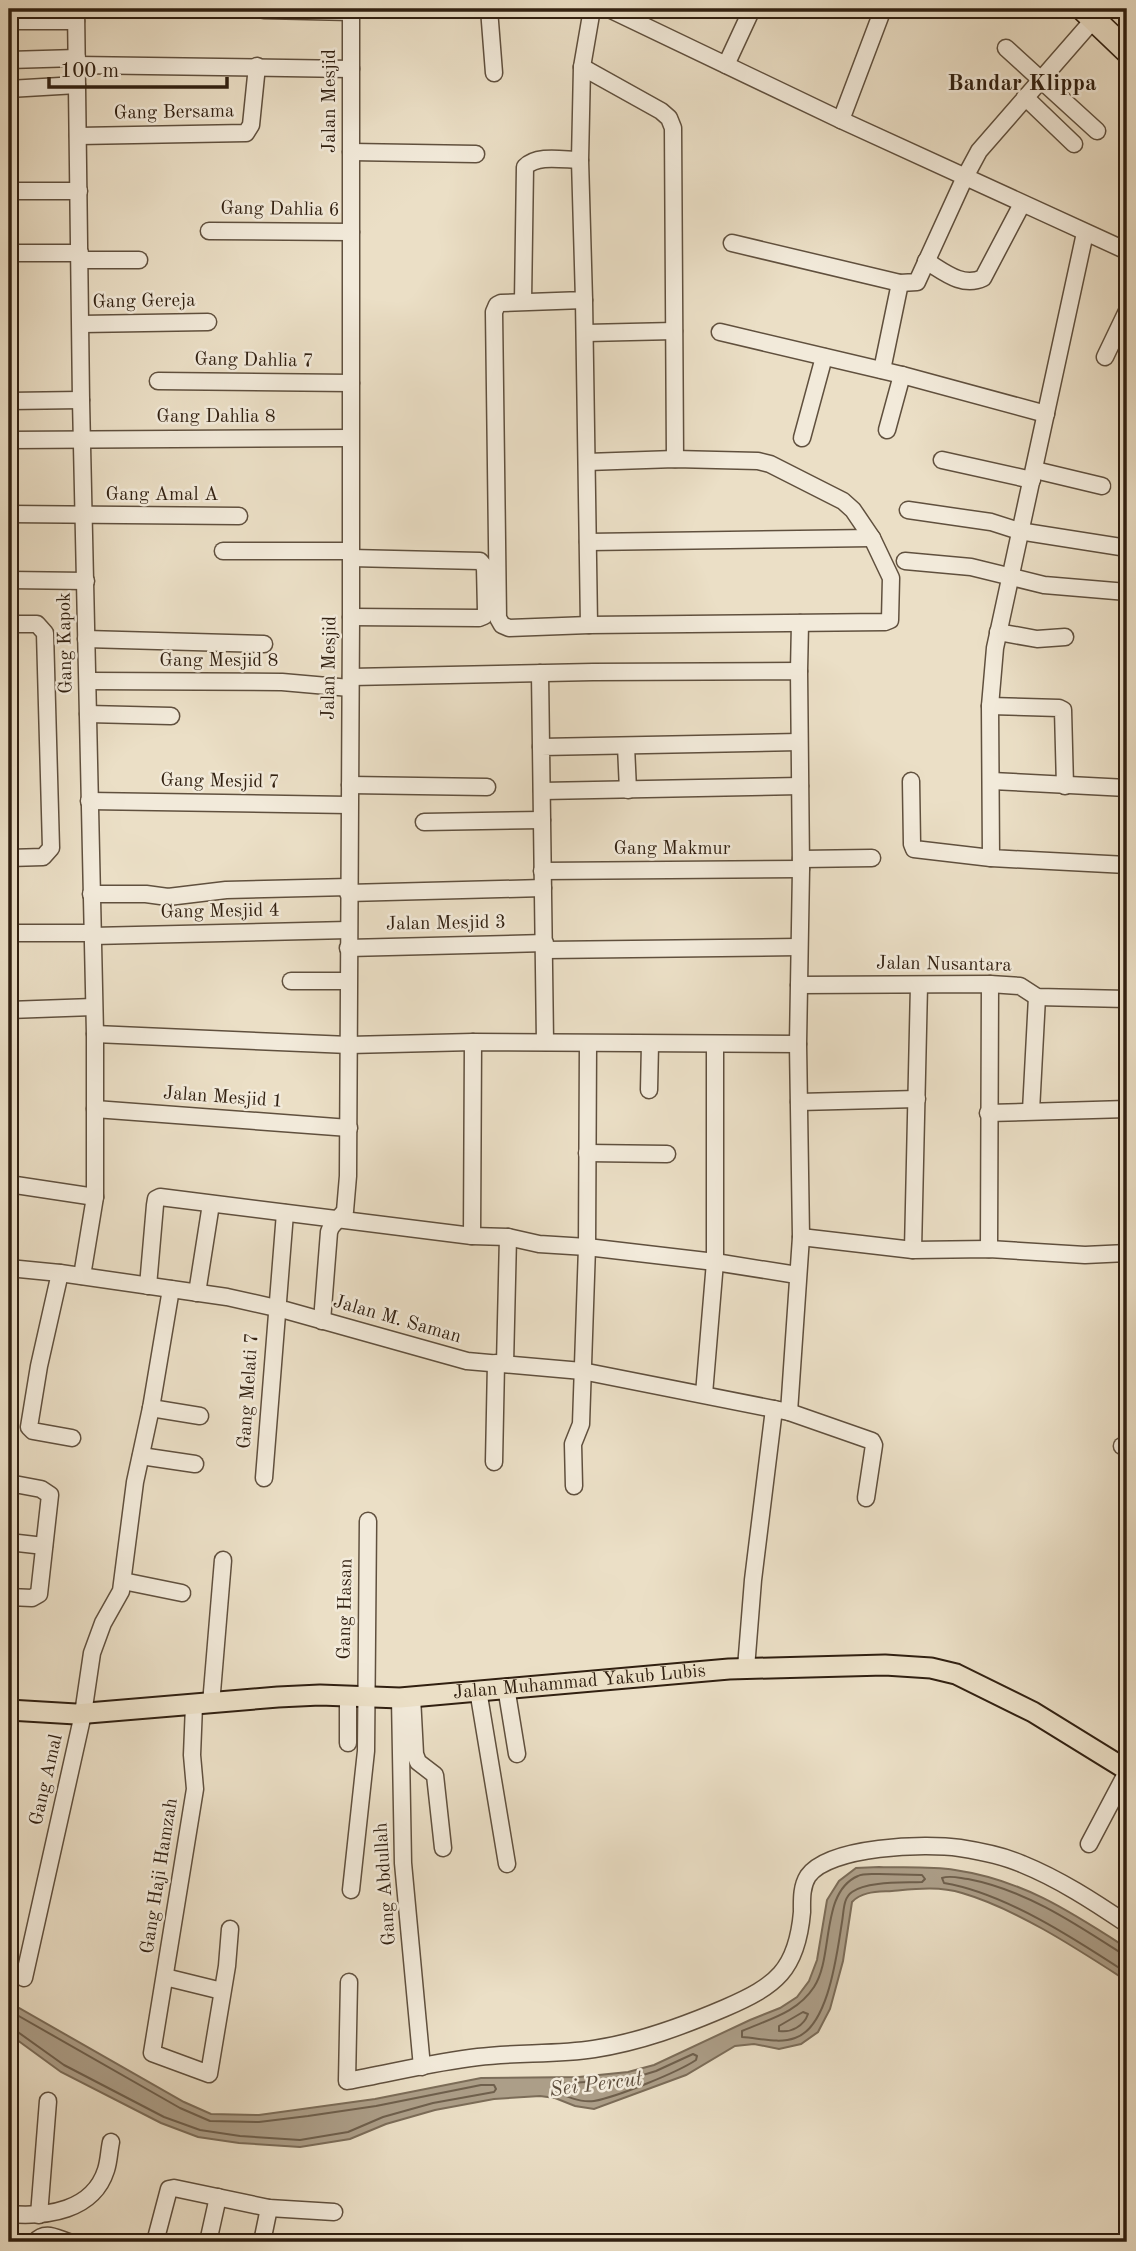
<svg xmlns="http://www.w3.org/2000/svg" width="1136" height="2251" viewBox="0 0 1136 2251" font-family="'Old Standard TT',serif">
<rect width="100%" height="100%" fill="#ebdfc6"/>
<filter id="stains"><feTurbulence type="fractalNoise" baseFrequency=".00286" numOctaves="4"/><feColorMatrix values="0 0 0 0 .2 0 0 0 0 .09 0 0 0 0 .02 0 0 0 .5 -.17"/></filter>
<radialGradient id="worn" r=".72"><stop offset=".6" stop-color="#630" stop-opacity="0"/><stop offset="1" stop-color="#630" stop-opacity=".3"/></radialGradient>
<path fill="#ac9e88" stroke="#7b6c58" stroke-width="2" d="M 879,1867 C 904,1868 930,1866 955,1870 C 1023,1880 1071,1912 1127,1948 L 1127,1981 C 1079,1950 1017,1909 962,1893 C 939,1886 915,1889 892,1891 C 878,1892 862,1891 852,1902 L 843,1961 L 830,2009 L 818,2032 L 801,2044 L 779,2049 L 754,2044 L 735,2046 L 686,2075 L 594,2109 L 575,2106 L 555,2098 L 540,2096 L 494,2099 L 435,2110 L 386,2124 L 350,2139 L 300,2147 L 239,2143 L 198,2137 L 161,2123 L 61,2072 L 9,2034 L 9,2005 L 19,2008 L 184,2102 L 211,2114 L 259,2115 L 375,2099 L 481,2078 L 579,2077 L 628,2072 L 654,2065 L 750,2020 L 780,2008 L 797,1997 L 809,1981 L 817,1960 L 827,1900 L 839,1881 L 856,1868 Z"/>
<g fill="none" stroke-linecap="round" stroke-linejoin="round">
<g stroke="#6e5f4c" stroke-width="2">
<path d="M 879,1874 L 922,1875 L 925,1879 L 922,1882 C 904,1883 867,1881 852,1892 C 843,1898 844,1911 842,1922 C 837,1952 829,2027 795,2038 C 779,2044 759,2038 742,2037 L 742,2031 C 769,2019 797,2013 814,1987 C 834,1957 820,1892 858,1876 C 863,1873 873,1874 879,1874 Z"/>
<path d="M 1127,1954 L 1121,1953 C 1073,1922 1025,1890 968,1879 C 959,1878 950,1875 942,1878 L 944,1883 C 1005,1893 1075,1939 1127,1973"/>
<path d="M 9,2012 L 17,2015 L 180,2108 L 210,2121 L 259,2122 L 308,2116 L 376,2106 L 481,2085 L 494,2085 L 496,2089 L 494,2092 L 433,2103 L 383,2117 L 348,2132 L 300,2140 L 240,2136 L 200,2130 L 164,2117 L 64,2065 L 15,2030 L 9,2029"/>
<path d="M 803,2012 L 808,2014 C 804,2026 791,2033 779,2031 L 779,2026 Z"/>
<path d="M 693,2054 L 697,2056 L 696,2060 C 678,2072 617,2097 594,2101 C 581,2103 563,2096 553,2089 L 556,2084 L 630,2079 L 656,2071 Z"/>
</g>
<defs>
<g id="minor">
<path d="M 76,9 L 81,400 L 95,1034 L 95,1197 L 82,1276"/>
<path d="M 489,9 L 494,73"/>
<path d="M 609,9 L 841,120 L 1127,251"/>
<path d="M 264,10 L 351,12"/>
<path d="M 9,21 L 76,21"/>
<path d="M 1006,48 L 1097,131"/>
<path d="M 9,60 L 77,58"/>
<path d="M 77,65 L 351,69"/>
<path d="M 726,65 L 752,9"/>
<path d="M 582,67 L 661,111 L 669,118 L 673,128 L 675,459"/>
<path d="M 9,89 L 77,85"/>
<path d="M 1025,97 L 1074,144"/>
<path d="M 841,120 L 883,9"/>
<path d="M 78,136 L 246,133 L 251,125 L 257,66"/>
<path d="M 351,152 L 476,154"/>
<path d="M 9,191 L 79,191"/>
<path d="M 209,231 L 351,232"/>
<path d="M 1085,233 L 995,648 L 990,706 L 991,858 L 1127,865"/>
<path d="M 732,243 L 900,283 L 917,282 L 965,177 L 979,151 L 1094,19"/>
<path d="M 9,253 L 80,253"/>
<path d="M 80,260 L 139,260"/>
<path d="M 926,261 C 943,271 962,288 983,278 L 1022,204"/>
<path d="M 584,300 L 589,625"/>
<path d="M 523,301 L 525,167 C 537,154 564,160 580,160"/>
<path d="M 81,324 L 208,322"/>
<path d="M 720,332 L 902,375 L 1046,414"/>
<path d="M 586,333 L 674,331"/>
<path d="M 1105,357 L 1127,311"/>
<path d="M 882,370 L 900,283"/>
<path d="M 158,381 L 351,383"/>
<path d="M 9,401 L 81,400"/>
<path d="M 887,430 L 902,375"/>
<path d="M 802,438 L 824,357"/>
<path d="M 9,440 L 350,438"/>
<path d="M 942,460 L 1032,480"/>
<path d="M 587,462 L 675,459 L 758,461 L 770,464 L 843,501 L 853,510 L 872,538 L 891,578 L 890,620 L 885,622 L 589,625 L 509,628 L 502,625 L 498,618 L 494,312 L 497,305 L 501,303 L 584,300 L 580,160 L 582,67 L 592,9"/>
<path d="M 1035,470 L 1102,486"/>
<path d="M 908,510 L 991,522 L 1019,531 L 1127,548"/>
<path d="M 9,514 L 239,516"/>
<path d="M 588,542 L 872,538"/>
<path d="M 223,551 L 350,551"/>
<path d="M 351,558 L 480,561 L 485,567 L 486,611 L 484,616 L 479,618 L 351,617"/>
<path d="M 905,561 L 971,567 L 1044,585 L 1127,592"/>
<path d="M 9,580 L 86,581"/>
<path d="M 9,624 L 37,624 L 45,633 L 51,848 L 43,857 L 9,858"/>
<path d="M 998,632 L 1037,639 L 1065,637"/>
<path d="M 86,639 L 264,644"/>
<path d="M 799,671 L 800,623"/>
<path d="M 540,673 L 541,747"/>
<path d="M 88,681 L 282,682 L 350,688"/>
<path d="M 990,706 L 1059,708 L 1063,710 L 1065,786"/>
<path d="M 88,714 L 171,716"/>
<path d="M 626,746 L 628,790"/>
<path d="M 911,781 L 912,844 L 914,849 L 991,858"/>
<path d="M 992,781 L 1127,788"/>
<path d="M 350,785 L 487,787"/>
<path d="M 542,791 L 800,786"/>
<path d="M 89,801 L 349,805"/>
<path d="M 424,822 L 542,820"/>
<path d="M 801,859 L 872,858"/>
<path d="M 542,871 L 801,869"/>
<path d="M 348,893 L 543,888"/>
<path d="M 91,894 L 146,894 L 168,897 L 226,890 L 349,887"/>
<path d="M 9,933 L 92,933"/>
<path d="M 92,936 L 348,930"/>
<path d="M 348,948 L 545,943"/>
<path d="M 545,950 L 798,947"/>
<path d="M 291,981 L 348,981"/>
<path d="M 799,985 L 990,984 L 1020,986 L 1037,997 L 1127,999"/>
<path d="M 9,1010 L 93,1007"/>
<path d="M 95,1034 L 349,1045 L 473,1042 L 798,1044"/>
<path d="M 545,1042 L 541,747 L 799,742"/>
<path d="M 649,1090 L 650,1044"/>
<path d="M 799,1102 L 917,1099"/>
<path d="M 95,1109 L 349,1128"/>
<path d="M 1031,1111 L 1037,997"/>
<path d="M 988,1113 L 1127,1109"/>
<path d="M 587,1153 L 667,1154"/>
<path d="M 9,1184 L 95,1197"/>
<path d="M 472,1236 L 473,1042"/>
<path d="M 801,1237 L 913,1250 L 989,1249 L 1085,1255 L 1127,1253"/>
<path d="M 989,1249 L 990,984"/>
<path d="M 913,1250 L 919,985"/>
<path d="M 9,1268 L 60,1273 L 227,1297 L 285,1310 L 467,1361 L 582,1371 L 789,1412 L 801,1237 L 798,1044 L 801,869 L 799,671 L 593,672 L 351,677"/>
<path d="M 60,1273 L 39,1366 L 29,1427 L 33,1431 L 72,1438"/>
<path d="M 148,1286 L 155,1205 L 156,1199 L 160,1197 L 472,1236 L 508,1237 L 539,1244 L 587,1247 L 715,1262 L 797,1275"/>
<path d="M 197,1293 L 211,1204"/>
<path d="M 322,1321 L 329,1232 L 331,1227 L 345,1211 L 348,1176 L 351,617 L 351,9"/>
<path d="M 505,1364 L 508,1237"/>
<path d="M 704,1394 L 715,1262 L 715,1045"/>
<path d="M 151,1408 L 200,1416"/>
<path d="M 789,1412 L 872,1441 L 874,1445 L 866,1498"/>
<path d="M 1122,1446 L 1127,1446"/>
<path d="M 141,1456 L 195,1464"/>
<path d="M 494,1462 L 496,1363"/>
<path d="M 264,1478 L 285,1213"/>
<path d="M 9,1483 L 41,1489 L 50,1495 L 39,1594 L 32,1598 L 9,1597"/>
<path d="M 574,1486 L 573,1444 L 581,1424 L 587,1247 L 588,1044"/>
<path d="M 9,1542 L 44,1546"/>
<path d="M 123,1581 L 182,1593"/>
<path d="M 746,1668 L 753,1580 L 774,1409"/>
<path d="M 506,1687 L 517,1754"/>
<path d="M 478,1690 L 507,1864"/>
<path d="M 412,1697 L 415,1754 L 418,1762 L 435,1775 L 443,1848"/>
<path d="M 400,1698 L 403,1863 L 422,2067"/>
<path d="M 211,1704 L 223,1560"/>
<path d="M 194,1705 L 192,1755 L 195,1789 L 152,2053 L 209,2074 L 227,1966 L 230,1929"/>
<path d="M 348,1743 L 348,1696"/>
<path d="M 1089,1844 L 1127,1772"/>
<path d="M 351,1890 L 366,1751 L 368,1521"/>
<path d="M 165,1977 L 222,1991"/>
<path d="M 24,1978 L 83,1714 L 92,1653 L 103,1623 L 121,1591 L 135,1482 L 151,1408 L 171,1289"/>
<path d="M 349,1982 L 347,2081 C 391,2073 434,2062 478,2057 C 516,2052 556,2055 594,2049 C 640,2042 683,2026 725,2008 C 776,1986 797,1970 802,1912 C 802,1901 801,1887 808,1876 C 829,1846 926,1843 960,1848 C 979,1851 1004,1856 1022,1864 C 1059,1879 1093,1901 1127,1924"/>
<path d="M 9,2214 C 47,2217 93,2211 106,2170 C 109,2161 109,2151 111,2142"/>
<path d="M 39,2215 L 48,2101"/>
<path d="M 35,2242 C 45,2230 56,2238 69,2242"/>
<path d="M 155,2242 L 169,2189 L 174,2188 L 269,2208 L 334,2212"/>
<path d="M 208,2242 L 218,2197"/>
<path d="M 262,2242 L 269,2208"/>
</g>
<g id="major">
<path id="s1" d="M 9,1710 L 76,1714 L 278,1697 L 320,1695 L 400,1698 L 729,1669 L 885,1665 L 931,1668 L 956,1674 L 1033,1712 L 1127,1770"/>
</g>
<path id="highway" d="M 1083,9 L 1127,51"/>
</defs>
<use href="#minor" stroke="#60503e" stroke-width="19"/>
<use href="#major" stroke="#312011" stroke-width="23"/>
<use href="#highway" stroke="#312011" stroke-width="26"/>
<use href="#minor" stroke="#f2eada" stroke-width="16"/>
<use href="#major" stroke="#ebdfc6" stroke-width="19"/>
<use href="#highway" stroke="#ebdfc6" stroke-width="23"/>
</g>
<g text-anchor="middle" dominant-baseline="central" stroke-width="5" stroke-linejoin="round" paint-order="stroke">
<g font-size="19" fill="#312011" stroke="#f2eada">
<text transform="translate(330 101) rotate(-90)">Jalan Mesjid</text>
<text transform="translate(174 113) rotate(-1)">Gang Bersama</text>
<text transform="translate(280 210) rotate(1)">Gang Dahlia 6</text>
<text transform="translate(144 302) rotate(-1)">Gang Gereja</text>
<text transform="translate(254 361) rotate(1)">Gang Dahlia 7</text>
<text x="216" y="417">Gang Dahlia 8</text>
<text x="162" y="495">Gang Amal A</text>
<text transform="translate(66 643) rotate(-91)">Gang Kapok</text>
<text x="219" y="661">Gang Mesjid 8</text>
<text transform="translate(330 668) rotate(-89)">Jalan Mesjid</text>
<text transform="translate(220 782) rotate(1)">Gang Mesjid 7</text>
<text x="672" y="849">Gang Makmur</text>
<text transform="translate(220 912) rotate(-1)">Gang Mesjid 4</text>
<text transform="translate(446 924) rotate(-1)">Jalan Mesjid 3</text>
<text transform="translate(944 965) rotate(1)">Jalan Nusantara</text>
<text transform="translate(223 1098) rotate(4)">Jalan Mesjid 1</text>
<text transform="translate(397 1320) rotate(16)">Jalan M. Saman</text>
<text transform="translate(249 1391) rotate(-86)">Gang Melati 7</text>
<text transform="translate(346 1609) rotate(-89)">Gang Hasan</text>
<text stroke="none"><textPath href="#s1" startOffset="572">Jalan Muhammad Yakub Lubis</textPath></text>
<text transform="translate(47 1780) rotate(-77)">Gang Amal</text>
<text transform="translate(160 1876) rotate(-81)">Gang Haji Hamzah</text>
<text transform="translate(386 1884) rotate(-94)">Gang Abdullah</text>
</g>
<g font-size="21" font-style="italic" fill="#5c4c3b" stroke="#f2eada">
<text transform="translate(596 2085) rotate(-7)">Sei Percut</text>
</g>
<g font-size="23" font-weight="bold" fill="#312011" stroke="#f2eada">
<text x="1022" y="83">Bandar Klippa</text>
</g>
</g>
<rect width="1136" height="2251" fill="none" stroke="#ebdfc6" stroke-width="35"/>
<rect x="10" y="10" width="1115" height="2230" fill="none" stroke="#312011" stroke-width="3.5"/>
<rect x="18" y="18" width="1101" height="2216" fill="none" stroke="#312011" stroke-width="2"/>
<path d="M49 77v10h178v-10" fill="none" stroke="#312011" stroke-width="3.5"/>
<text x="60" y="77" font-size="21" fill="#312011" stroke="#f2eada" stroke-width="5" paint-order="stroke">100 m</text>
<rect width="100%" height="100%" filter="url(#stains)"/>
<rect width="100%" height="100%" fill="url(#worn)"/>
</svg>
